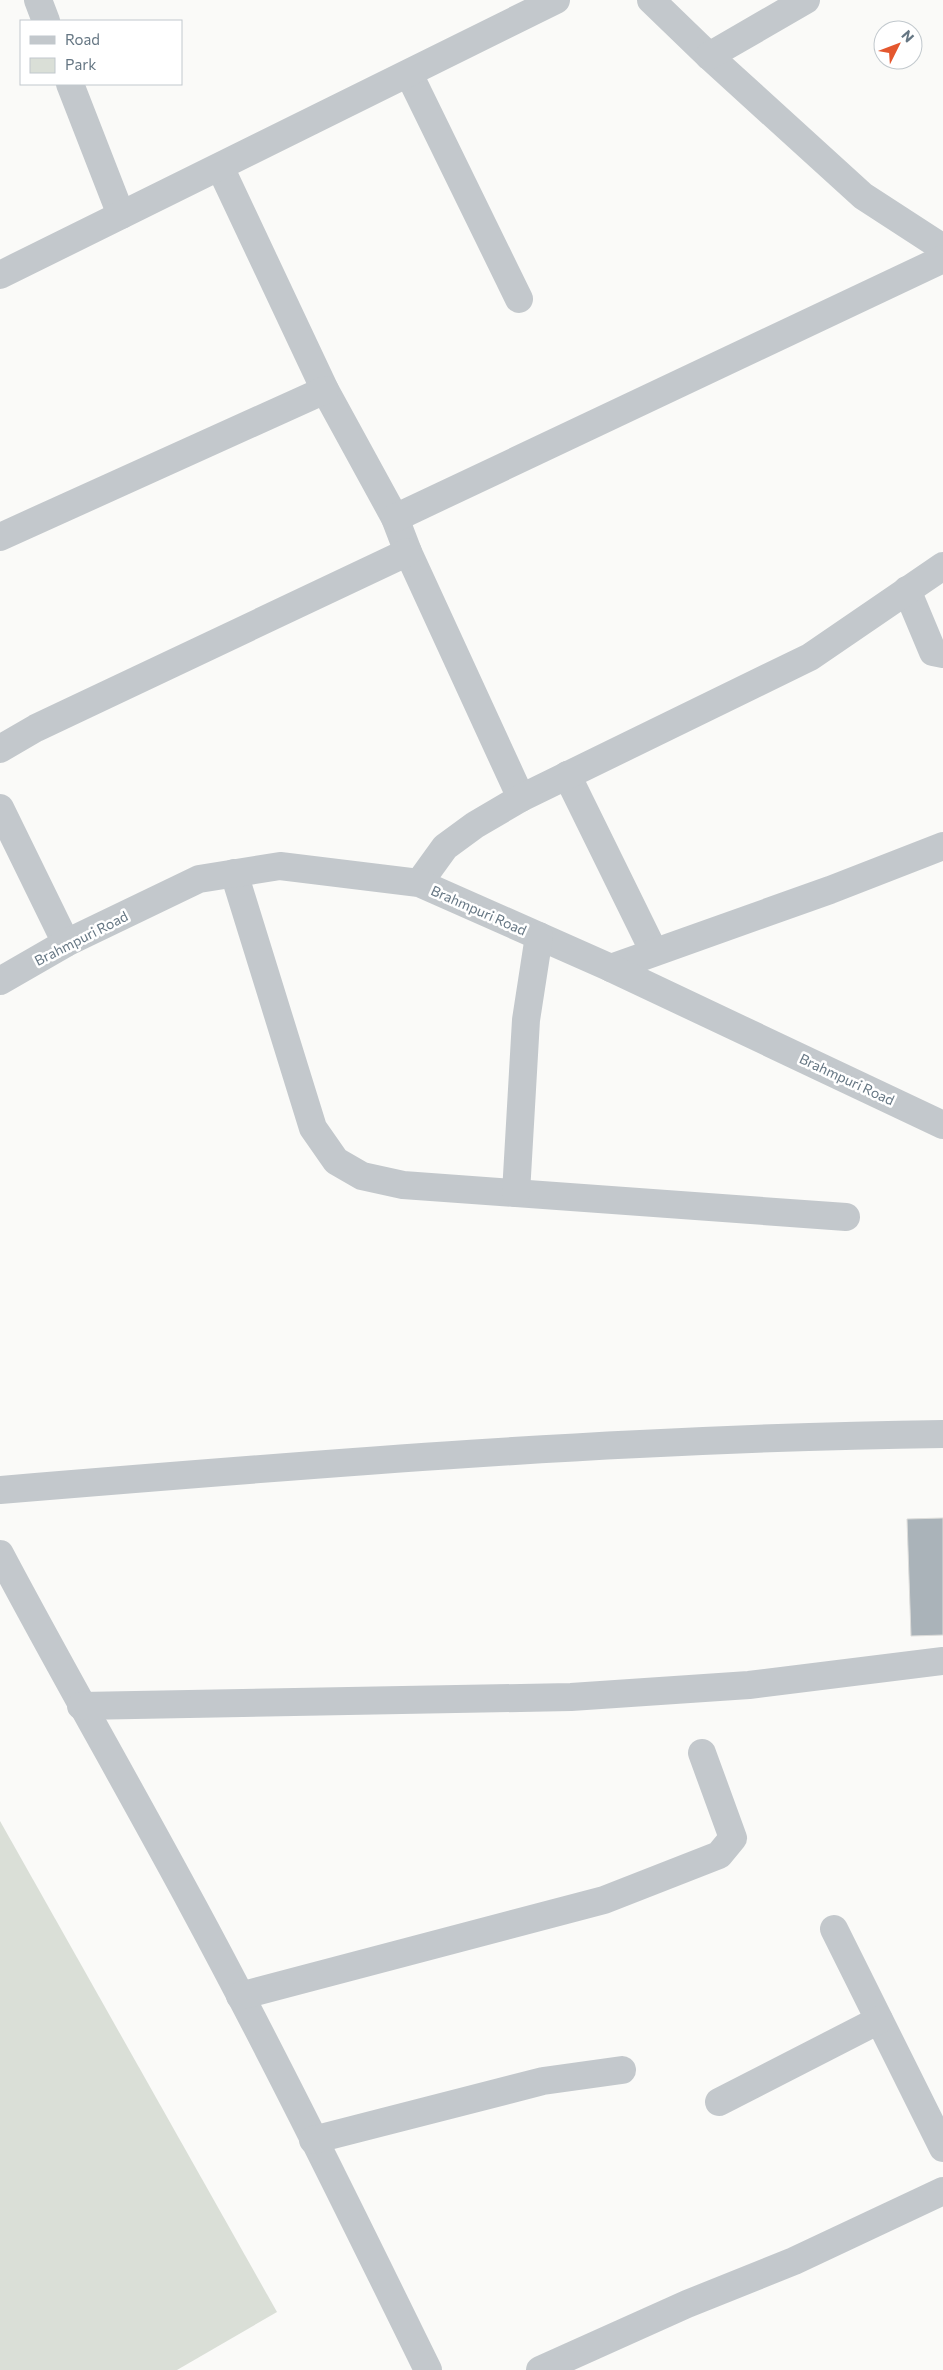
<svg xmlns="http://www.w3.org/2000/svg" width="943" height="2370" viewBox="0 0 943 2370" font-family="Commissioner,sans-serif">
<rect width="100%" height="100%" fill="#fafaf8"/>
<path fill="#dadfd7" d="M 0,1821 L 277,2312 L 177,2370 L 0,2370 Z"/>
<path fill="#aab3b9" stroke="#dcdcda" d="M 943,1518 L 943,1635 L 911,1636 L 907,1519 Z"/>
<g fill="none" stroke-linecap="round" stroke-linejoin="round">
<g stroke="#c3c8cc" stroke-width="28">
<path d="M 38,0 L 46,21"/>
<path d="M 651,0 L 709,56 L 863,196 L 943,248"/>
<path d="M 709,56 L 806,0"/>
<path d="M 409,74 L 519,299"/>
<path d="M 70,84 L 121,215"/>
<path d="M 220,167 L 325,390 L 395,518 L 408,552 L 521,798"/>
<path d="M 0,275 L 556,0"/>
<path d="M 395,518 L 943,259"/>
<path d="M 0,537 L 325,390"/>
<path d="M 907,590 L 933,652 L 943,654"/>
<path d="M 0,749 L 36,728 L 408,552"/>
<path d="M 567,775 L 654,952"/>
<path d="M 0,808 L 66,943"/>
<path d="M 234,873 L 313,1128 L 336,1161 L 362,1176 L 403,1185 L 846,1217"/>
<path d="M 419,883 L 445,847 L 475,825 L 521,798 L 810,657 L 943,566"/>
<path d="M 611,968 L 830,890 L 943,846"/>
<path d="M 0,981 L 66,943 L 199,879 L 280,866 L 419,883 L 611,968 L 943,1125"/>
<path d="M 516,1193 L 526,1020 L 539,936"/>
<path d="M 0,1490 C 314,1464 628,1438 943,1434"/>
<path d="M 0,1554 C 63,1673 130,1789 194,1908 C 276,2060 352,2215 428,2370"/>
<path d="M 81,1706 L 571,1697 L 749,1685 L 943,1661"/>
<path d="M 834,1929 L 943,2148"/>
<path d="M 240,1996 L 604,1900 L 719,1855 L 733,1838 L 702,1753"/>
<path d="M 719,2102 L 879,2020"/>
<path d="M 313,2140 L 543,2081 L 622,2070"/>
<path d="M 540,2370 L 687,2304 L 794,2261 L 943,2191"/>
</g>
</g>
<g text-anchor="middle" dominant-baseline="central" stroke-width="5" stroke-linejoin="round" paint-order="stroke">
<g font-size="14" fill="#657683" stroke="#fff">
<text transform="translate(479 910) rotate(24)">Brahmpuri Road</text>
<text transform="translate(81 938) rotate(-27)">Brahmpuri Road</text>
<text transform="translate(847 1079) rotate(25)">Brahmpuri Road</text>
</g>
</g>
<rect x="20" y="20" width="162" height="65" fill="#ffffff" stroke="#c1c8cd"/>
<rect x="30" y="36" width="25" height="8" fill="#c3c8cc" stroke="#c1c8cd"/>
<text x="65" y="45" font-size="15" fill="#657683">Road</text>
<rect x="30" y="58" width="25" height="15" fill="#dadfd7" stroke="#c1c8cd"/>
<text x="65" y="70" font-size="15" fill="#657683">Park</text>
<g transform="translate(898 45) rotate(48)"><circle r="24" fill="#ffffff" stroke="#c1c8cd"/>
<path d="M0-4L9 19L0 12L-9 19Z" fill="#e4572e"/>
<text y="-8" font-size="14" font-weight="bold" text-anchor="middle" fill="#657683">N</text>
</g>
</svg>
